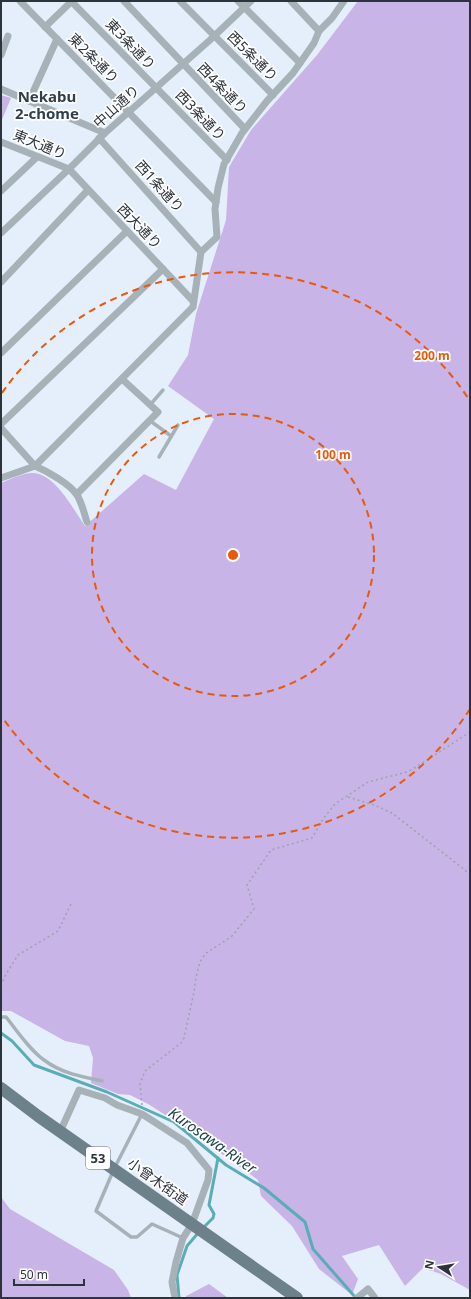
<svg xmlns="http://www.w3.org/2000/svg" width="471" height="1299" viewBox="0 0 471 1299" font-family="'Noto Sans','Noto Sans JP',sans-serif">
<rect width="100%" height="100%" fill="#e5effb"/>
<g fill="#c8b4e6">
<path d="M 358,1 L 470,1 L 470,1290 L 441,1274 L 423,1268 L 405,1286 L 379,1245 L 342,1256 L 358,1279 L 352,1295 L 319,1269 L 292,1226 L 261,1196 L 258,1180 L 183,1126 L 148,1104 L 130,1095 L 118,1094 L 91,1083 L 93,1058 L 89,1046 L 65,1041 L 11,1011 L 1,1011 L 1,483 C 10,479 29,470 39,474 C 58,480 74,510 85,526 L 144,474 L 176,490 L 214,419 L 168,386 L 188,355 L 196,314 L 226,220 L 229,167 L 251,130 L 317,55 Z"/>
<path d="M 1,95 L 11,98 L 1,122 Z"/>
<path d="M 1,1197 L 10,1209 L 114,1270 L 128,1290 L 131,1298 L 1,1298 Z"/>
<path d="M 209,1284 L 228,1298 L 186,1298 L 186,1296 Z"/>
</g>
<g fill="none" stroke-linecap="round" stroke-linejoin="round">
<g stroke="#5aadb6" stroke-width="3">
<path d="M 1,1033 L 12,1041 L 34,1065 L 107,1092 L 174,1122 L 226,1165 L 264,1188 L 305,1222 L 313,1249 L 356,1298"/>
<path d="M 203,1228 L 213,1218 L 214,1214 L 209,1205 L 218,1158"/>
<path d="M 179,1298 L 177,1275 L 187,1246 L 199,1232"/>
</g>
<g stroke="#9ba3ae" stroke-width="1.5" stroke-dasharray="2 3" stroke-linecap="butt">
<path d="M 348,797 L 374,805 L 392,813 L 470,874"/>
<path d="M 1,986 L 5,976 L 18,955 L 58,931 L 72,902"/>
<path d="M 142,1105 L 140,1084 L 145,1071 L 181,1043 L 184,1038 L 194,992 L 196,977 L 200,962 L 205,954 L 232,936 L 254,909 L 247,885 L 271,850 L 312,838 L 323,819 L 335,804 L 368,782 L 407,772 L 418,766 L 470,732"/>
</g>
<g stroke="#a7b2b8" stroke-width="3.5">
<path d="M 150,405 L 163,390"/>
<path d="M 149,420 L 171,436"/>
<path d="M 159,457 L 178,425"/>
<path d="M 1,1017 L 6,1017 C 18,1032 29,1049 44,1060 C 61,1073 82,1077 102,1081"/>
<path d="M 142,1114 L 114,1169 L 96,1211 L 131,1237 L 137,1237 L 152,1224 L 183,1238"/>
</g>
<g stroke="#a7b2b8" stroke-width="7">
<path d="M 20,1 L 216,202"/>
<path d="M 71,1 L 227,160"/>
<path d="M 124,1 L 245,129"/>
<path d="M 180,1 L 273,95"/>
<path d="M 238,1 L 300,63"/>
<path d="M 291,1 L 319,31"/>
<path d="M 45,27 L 72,1"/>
<path d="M 1,55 L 8,36"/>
<path d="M 1,89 L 105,133"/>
<path d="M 29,101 L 57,39"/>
<path d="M 99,138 L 201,252"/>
<path d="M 1,142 L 69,169 L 193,301"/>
<path d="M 1,191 L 37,157"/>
<path d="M 1,233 L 69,169 L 105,133 L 210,40 L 251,1"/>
<path d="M 1,282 L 88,190"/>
<path d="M 1,353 L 127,231"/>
<path d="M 1,424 L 163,269"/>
<path d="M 1,428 L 35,466 L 193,307 L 201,252 L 217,237 L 215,209 L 218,188 L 224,164 L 242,133 L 267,101 L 293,73 L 314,43 L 319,31 L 332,18 L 344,1"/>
<path d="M 1,478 L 35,466 C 47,471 70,484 77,495 C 82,503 84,513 87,522"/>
<path d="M 77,494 L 158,412 L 122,379"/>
<path d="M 60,1132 L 79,1090 L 105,1098 L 117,1105 L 142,1114 L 187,1143 L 209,1170 L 208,1180 L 192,1224 L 183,1238 L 176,1262 L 172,1282 L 175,1298"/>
<path d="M 357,1298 L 368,1289 L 375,1298"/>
</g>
<path stroke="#6d818b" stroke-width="12" d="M 1,1088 L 38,1116 L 297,1298"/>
</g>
<g fill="none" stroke="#e8590c" stroke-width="2" stroke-dasharray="7 5">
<circle cx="233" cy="555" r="141"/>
<path d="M470 709A282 282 0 0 1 2 717M2 393A282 282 0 0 1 470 401"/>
</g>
<g text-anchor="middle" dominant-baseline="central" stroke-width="3.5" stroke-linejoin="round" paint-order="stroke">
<rect fill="#fff" stroke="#6c7076" stroke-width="1" x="86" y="1147" width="24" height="22" rx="3"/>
<g font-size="13" font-weight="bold" fill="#2d333b">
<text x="98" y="1158">53</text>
</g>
<g font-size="14" fill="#2d333b" stroke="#fff">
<text transform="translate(131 44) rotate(46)">東3条通り</text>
<text transform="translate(253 56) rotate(45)">西5条通り</text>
<text transform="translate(94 58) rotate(45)">東2条通り</text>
<text transform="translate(223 88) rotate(46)">西4条通り</text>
<text transform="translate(116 106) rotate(-42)">中山通り</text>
<text transform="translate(201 115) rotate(46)">西3条通り</text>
<text transform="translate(40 144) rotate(22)">東大通り</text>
<text transform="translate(160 186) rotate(48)">西1条通り</text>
<text transform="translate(140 226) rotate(46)">西大通り</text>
<text transform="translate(158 1181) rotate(35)">小曾木街道</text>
</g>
<g font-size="15" font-weight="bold" fill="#313e4e" stroke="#fff">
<text x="47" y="96">Nekabu<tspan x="47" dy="17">2-chome</tspan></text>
</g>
<g font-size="15" font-style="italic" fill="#1b4347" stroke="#fff">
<text transform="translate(213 1140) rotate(35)">Kurosawa-River</text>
</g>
</g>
<circle cx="233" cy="555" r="6" fill="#e8590c" stroke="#fff" stroke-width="2"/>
<g font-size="12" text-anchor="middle" font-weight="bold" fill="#e8590c" stroke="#fff" stroke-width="3.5" stroke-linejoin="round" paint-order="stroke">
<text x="432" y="360">200 m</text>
<text x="333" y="459">100 m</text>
</g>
<rect width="471" height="1299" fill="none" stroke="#2d333b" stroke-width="4"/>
<g transform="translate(439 1267) rotate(282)" stroke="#ffffff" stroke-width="3" paint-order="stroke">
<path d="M0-3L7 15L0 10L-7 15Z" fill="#2d333b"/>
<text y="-6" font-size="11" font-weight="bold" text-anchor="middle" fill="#2d333b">N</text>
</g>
<path d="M14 1279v6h70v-6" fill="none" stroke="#2d333b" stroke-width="2"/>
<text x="20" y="1279" font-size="12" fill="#2d333b" stroke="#ffffff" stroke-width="3" paint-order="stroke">50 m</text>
</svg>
